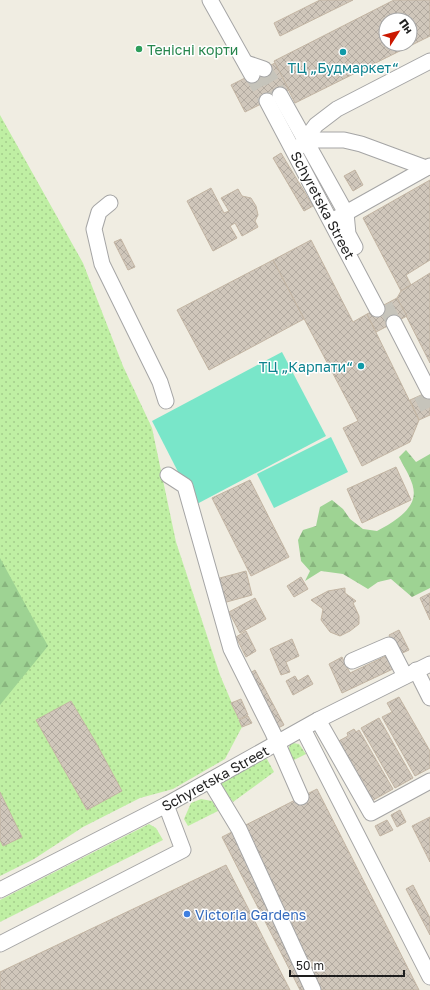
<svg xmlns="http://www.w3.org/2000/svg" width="430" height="990" viewBox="0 0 430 990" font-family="'Golos Text',sans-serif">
<defs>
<pattern id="grass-dots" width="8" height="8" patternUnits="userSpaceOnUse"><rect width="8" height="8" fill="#bfefa3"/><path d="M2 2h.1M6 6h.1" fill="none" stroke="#a4cc8c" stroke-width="1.8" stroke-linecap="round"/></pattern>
<pattern id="forest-firs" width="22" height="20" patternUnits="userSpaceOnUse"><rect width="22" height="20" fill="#9ed393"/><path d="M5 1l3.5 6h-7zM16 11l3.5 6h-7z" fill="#88b57e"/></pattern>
<pattern id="building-cross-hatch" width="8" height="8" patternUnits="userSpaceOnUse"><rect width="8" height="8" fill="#d0c7bb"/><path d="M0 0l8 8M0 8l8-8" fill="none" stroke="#b2aaa0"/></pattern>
</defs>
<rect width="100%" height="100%" fill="#f0ede2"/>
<g fill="url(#grass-dots)">
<path d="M 0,115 L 83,263 L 123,366 L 152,428 L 176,542 L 220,675 L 242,727 L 225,759 L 173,789 L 140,798 L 83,827 L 34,859 L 0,876 Z"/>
<path d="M 293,743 L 299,744 L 306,754 L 292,761 L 288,752 L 290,744 Z"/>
<path d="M 261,757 L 267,759 L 274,772 L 233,802 L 219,783 Z"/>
<path d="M 201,799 L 212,801 L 218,811 L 188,826 L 184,819 L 191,803 Z"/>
<path d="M 149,824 L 156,828 L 163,840 L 0,922 L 0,900 Z"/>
</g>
<g fill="url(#forest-firs)">
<path d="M 406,450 L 416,462 L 430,454 L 430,588 L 412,597 L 391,579 L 378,582 L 368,589 L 343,574 L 321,571 L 305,581 L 310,571 L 301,561 L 298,540 L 303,530 L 316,526 L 320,507 L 332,500 L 343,509 L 350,519 L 363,529 L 377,531 C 384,527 392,523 398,518 C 425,497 412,482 399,457 Z"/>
<path d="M 0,558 L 48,646 L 0,705 Z"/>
</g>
<g fill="#79e6c9">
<path d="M 282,352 L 326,436 L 195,505 L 152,421 Z"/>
<path d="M 331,437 L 348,472 L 274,508 L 257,474 Z"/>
</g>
<g fill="url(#building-cross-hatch)" stroke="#c3b5a3" fill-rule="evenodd">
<path d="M 320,0 L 353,0 L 280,36 L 274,23 Z"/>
<path d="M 394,0 L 430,0 L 430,36 L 295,103 L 274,61 ZM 386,20 L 410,20 L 410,44 L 386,44 Z"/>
<path d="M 275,63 L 289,90 L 245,112 L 231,85 Z"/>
<path d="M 281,153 L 313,206 L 304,211 L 273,158 Z"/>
<path d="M 355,170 L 363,185 L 353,191 L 344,176 Z"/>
<path d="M 430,180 L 430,260 L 406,275 L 411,285 L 401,291 L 363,218 Z"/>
<path d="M 211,188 L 224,213 L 229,211 L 221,198 L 238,189 L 242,196 L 251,198 L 256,206 L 258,215 L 255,221 L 258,227 L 242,236 L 235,223 L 230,226 L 237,238 L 213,251 L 187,201 Z"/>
<path d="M 121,239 L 135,267 L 128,270 L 114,242 Z"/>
<path d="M 311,240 L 353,322 L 367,314 L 419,420 L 410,442 L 362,466 L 343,428 L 358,421 L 273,260 Z"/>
<path d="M 273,260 L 304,319 L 209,370 L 177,310 Z"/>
<path d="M 430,273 L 430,363 L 397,298 L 401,291 Z"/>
<path d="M 397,298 L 407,316 L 376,332 L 367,314 Z"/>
<path d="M 430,391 L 430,415 L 419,420 L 410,400 Z"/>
<path d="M 396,467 L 411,500 L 362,523 L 347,489 Z"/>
<path d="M 250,480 L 289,557 L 251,576 L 212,498 Z"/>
<path d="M 246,571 L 252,595 L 223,603 L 216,579 Z"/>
<path d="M 301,577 L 308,589 L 294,597 L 287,586 Z"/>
<path d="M 345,588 L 345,593 L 356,601 L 353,603 L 359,616 L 359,624 L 350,631 L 340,636 L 330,632 L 321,620 L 323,609 L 311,600 L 328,591 Z"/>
<path d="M 430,593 L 430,620 L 420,598 Z"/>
<path d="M 255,598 L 266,619 L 240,633 L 229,612 Z"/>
<path d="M 399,630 L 409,650 L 398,655 L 389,635 Z"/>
<path d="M 246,631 L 256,651 L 246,657 L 236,637 Z"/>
<path d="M 292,639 L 299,656 L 286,662 L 290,672 L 281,675 L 270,649 Z"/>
<path d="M 388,655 L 395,668 L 342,693 L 329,664 L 342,657 L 350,673 Z"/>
<path d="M 255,670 L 284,725 L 276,729 L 247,675 Z"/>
<path d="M 308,675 L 313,684 L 293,695 L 286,681 L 295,676 L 298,681 Z"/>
<path d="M 399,697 L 430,751 L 430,768 L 415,776 L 382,717 L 392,712 L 387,703 Z"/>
<path d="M 241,699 L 248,715 L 239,719 L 231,703 Z"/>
<path d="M 71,701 L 95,741 L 122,791 L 87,810 L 36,720 Z"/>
<path d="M 248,716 L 252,723 L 242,727 L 239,720 Z"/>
<path d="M 379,718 L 413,778 L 395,788 L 361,728 Z"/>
<path d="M 354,729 L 356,732 L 359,730 L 393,789 L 368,803 L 335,743 L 348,736 L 347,733 Z"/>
<path d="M 317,789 L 419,990 L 300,990 L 222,837 Z"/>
<path d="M 0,792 L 22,837 L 3,846 L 0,840 Z"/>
<path d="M 400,810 L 406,822 L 397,827 L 391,815 Z"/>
<path d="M 430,817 L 430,862 L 412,826 Z"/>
<path d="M 387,820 L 393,830 L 380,836 L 375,826 Z"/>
<path d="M 226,865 L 290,990 L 0,990 L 0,972 Z"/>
<path d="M 413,885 L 430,918 L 430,935 L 406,889 Z"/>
</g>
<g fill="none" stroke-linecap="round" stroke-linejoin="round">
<g stroke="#c6c4bb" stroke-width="15" stroke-dasharray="15 8" stroke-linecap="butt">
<path d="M 264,69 L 280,95"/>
<path d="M 252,75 L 267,101"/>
<path d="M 385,305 L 394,323"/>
<path d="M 421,395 L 430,413"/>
</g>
<defs>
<g id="minor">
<path d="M 210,0 L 252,75"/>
<path d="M 246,63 L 264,69"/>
<path d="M 280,95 L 346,213 L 348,234 L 355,247"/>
<path d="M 267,101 L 377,309"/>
<path d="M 305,140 L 316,125 L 337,109 L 430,61"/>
<path d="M 301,146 L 305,140 L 344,140 L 361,144 L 426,168"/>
<path d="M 110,203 L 99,212 L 94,229 L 102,264 L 160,382 L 166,401"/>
<path d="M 337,218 L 430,166"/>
<path d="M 394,323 L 429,391"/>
<path d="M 168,475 L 185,486 L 231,649 L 273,733 L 301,797"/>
<path d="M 352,661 L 389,645 L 405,676"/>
<path d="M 416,670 L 430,698"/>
<path d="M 318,720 L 371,813 L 430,781"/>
<path d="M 303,729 L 430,977"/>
<path d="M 210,781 L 239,829 L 313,990"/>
<path d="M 0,890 L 166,805 L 318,720 L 430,664"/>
<path d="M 0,944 L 183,850 L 166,805"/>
</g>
</defs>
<use href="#minor" stroke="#a5a5a5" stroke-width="17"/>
<use href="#minor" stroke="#fff" stroke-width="15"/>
</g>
<circle fill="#2e9e5b" stroke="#fff" stroke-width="1.5" cx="139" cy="49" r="4"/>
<g fill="#0f9aa8" stroke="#fff" stroke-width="1.5">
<circle cx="343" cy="52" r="4"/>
<circle cx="361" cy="366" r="4"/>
</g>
<circle fill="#3f7fe0" stroke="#fff" stroke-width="1.5" cx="187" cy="914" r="4"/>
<g text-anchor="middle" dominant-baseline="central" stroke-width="3" stroke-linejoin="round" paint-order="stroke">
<g font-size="14" fill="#27864d" stroke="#fff" text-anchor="start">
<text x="147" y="49">Тенісні корти</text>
</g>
<g font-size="14" fill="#0d838f" stroke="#fff">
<text x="343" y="67">ТЦ „Будмаркет“</text>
<text x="353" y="366" text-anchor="end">ТЦ „Карпати“</text>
</g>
<g font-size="14" fill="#1e1e1e" stroke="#fff">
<text transform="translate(323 205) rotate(62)">Schyretska Street</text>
<text transform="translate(215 778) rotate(-29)">Schyretska Street</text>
</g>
<g font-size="14" fill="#366cbe" stroke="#fff" text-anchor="start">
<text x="195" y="914">Victoria Gardens</text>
</g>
</g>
<g transform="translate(398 32) rotate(54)"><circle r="19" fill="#ffffff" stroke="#a5a5a5"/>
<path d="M0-3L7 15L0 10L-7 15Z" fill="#cb1800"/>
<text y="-6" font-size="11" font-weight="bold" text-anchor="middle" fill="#1e1e1e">Пн</text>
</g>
<path d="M290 970v6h114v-6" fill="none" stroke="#1e1e1e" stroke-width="2"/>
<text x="296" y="970" font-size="12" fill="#1e1e1e" stroke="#ffffff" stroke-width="3" paint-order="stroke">50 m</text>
</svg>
